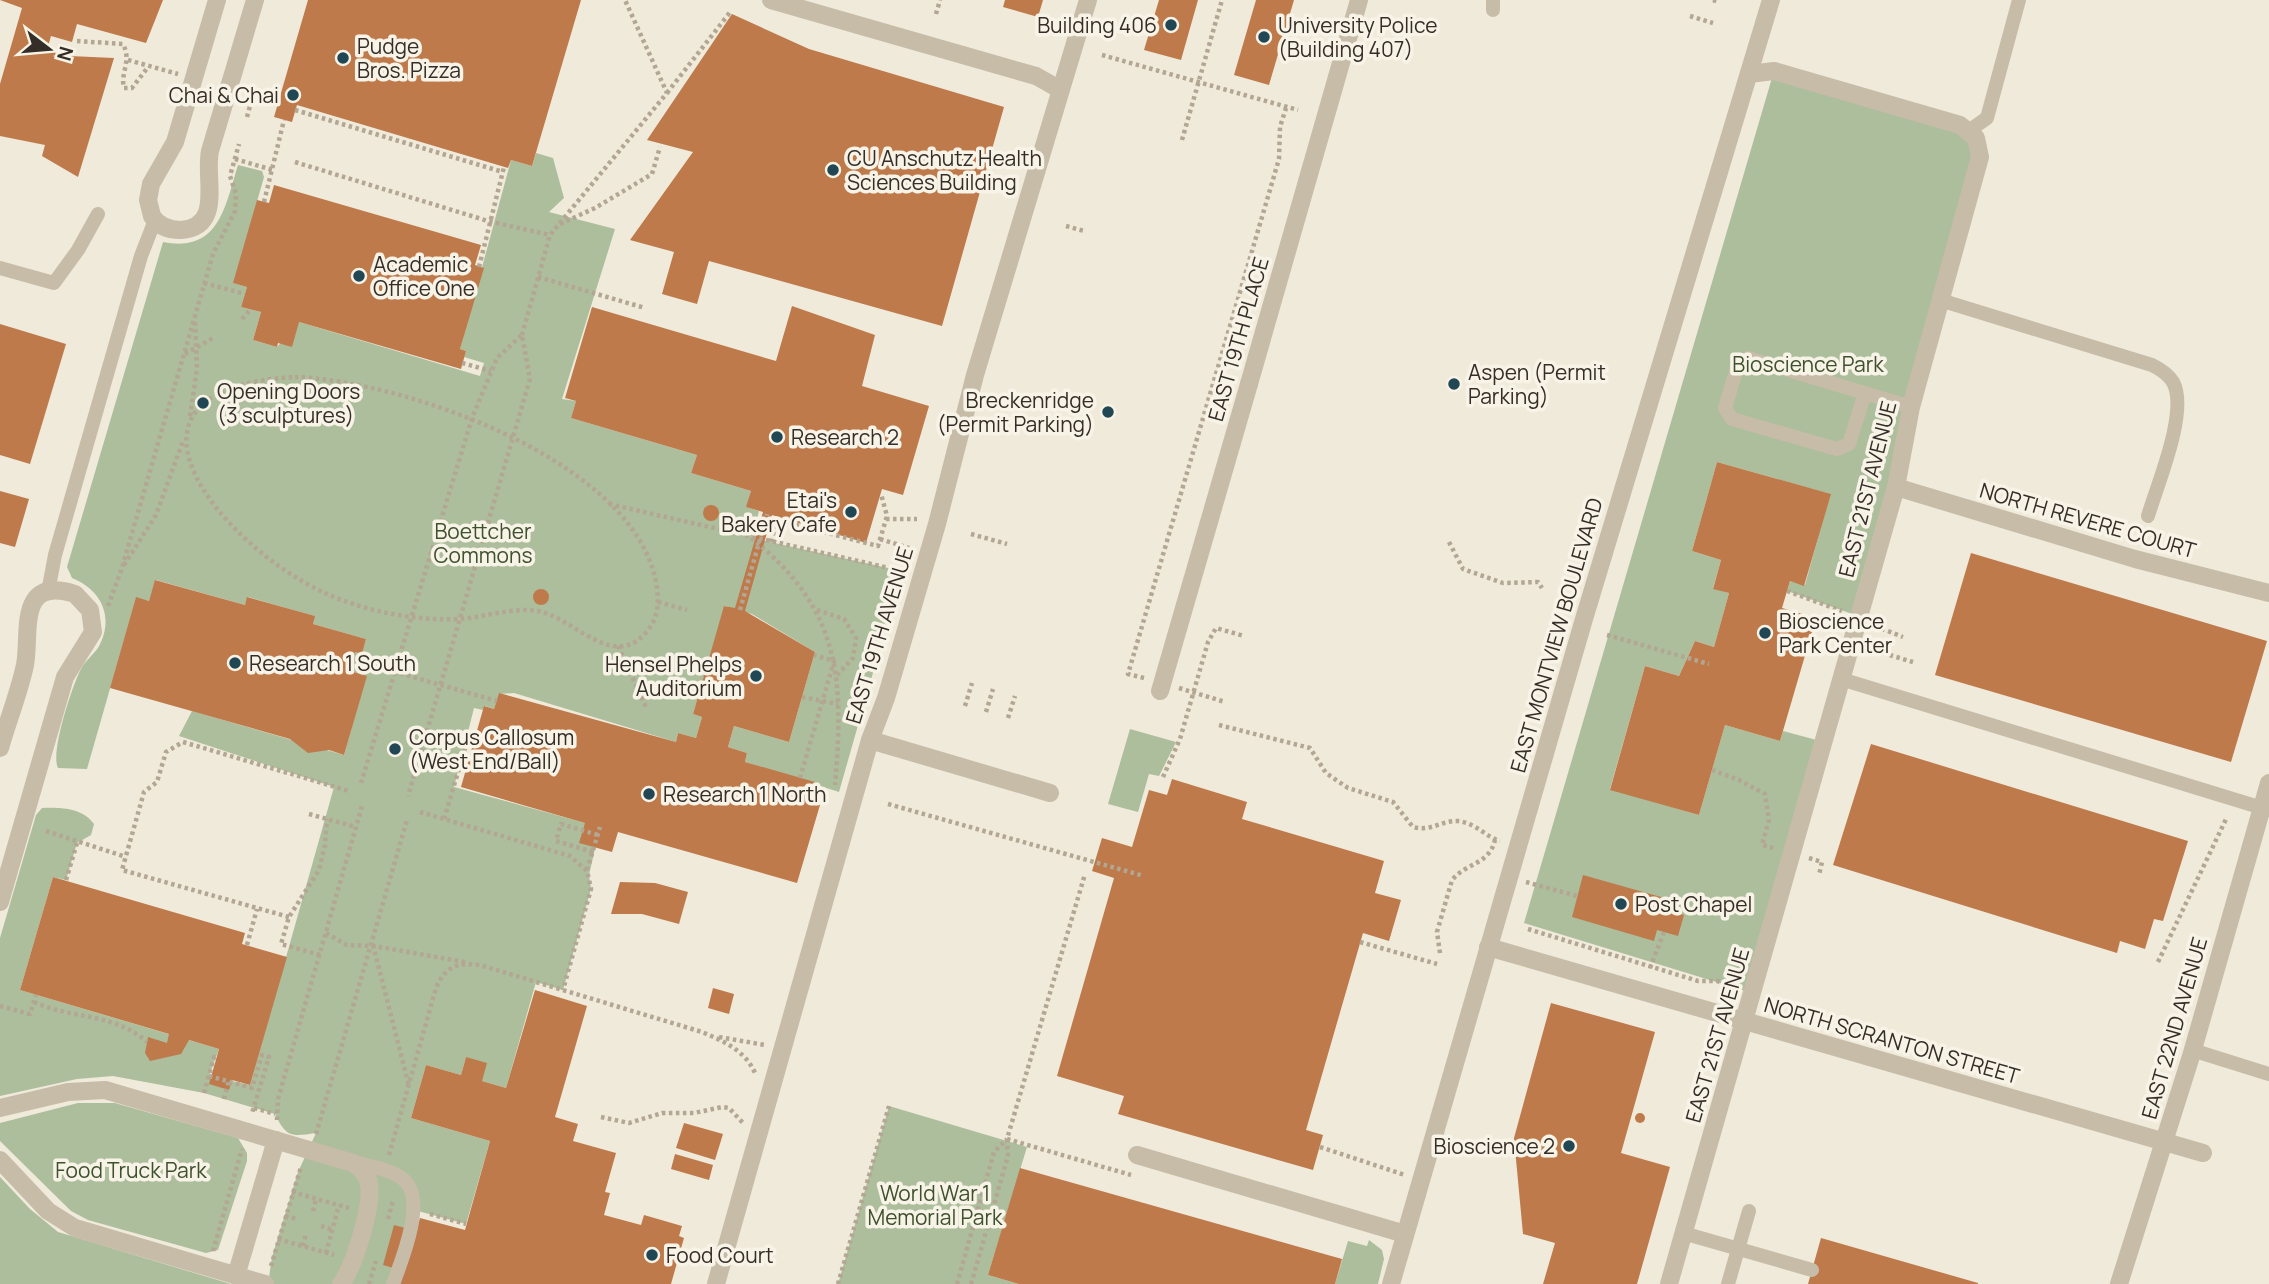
<svg xmlns="http://www.w3.org/2000/svg" width="2269" height="1284" viewBox="0 0 2269 1284" font-family="Manrope,sans-serif">
<rect width="100%" height="100%" fill="#f0eadb"/>
<g fill="#adbe9c">
<path d="M 1774,71 L 1976,138 L 1858,616 L 1787,591 L 1790,581 L 1805,585 L 1830,494 L 1717,462 L 1692,551 L 1721,560 L 1713,588 L 1729,593 L 1714,647 L 1695,641 L 1679,676 L 1645,666 L 1610,789 L 1699,815 L 1725,725 L 1780,741 L 1783,731 L 1824,742 L 1752,993 L 1524,923 Z"/>
<path d="M 536,153 L 553,158 L 564,198 L 549,212 L 615,229 L 562,399 L 576,401 L 571,418 L 697,455 L 691,473 L 751,491 L 747,507 L 759,511 L 752,538 L 902,571 L 839,792 L 745,762 L 747,753 L 728,747 L 734,726 L 789,742 L 815,652 L 752,614 L 725,606 L 693,714 L 702,717 L 696,738 L 678,733 L 676,742 L 514,693 L 499,694 L 494,709 L 485,706 L 483,710 L 474,708 L 454,787 L 600,827 L 589,875 L 591,889 L 563,990 L 536,982 L 506,1088 L 482,1081 L 466,1057 L 461,1075 L 426,1065 L 411,1118 L 490,1141 L 466,1224 L 414,1210 L 392,1284 L 268,1284 L 272,1257 L 298,1172 L 316,1133 C 291,1137 286,1137 275,1114 L 204,1093 L 113,1076 L 77,1079 L 0,1096 L 0,938 L 36,815 L 42,808 C 60,807 83,808 94,824 L 91,835 L 77,843 L 66,880 L 53,877 L 20,990 L 219,1049 L 209,1076 L 250,1085 L 334,787 L 179,736 L 192,711 L 344,755 L 366,676 L 350,671 L 355,652 L 362,653 L 366,639 L 313,624 L 314,616 L 248,597 L 245,605 L 156,580 L 149,601 L 136,598 L 87,769 L 58,768 C 50,753 72,686 81,669 C 85,661 93,655 98,648 C 115,618 102,590 72,578 L 67,567 L 163,242 C 219,253 225,207 238,165 L 262,171 L 264,177 L 234,283 L 247,287 L 241,307 L 261,312 L 253,340 L 277,347 L 299,322 L 480,376 L 484,363 L 464,357 L 466,351 L 460,349 L 511,160 L 532,166 Z"/>
<path d="M 1130,729 L 1176,742 L 1159,776 L 1149,774 L 1138,812 L 1108,804 Z"/>
<path d="M 78,1103 L 115,1103 L 238,1138 L 247,1153 L 247,1161 L 218,1250 L 206,1253 L 88,1220 L 71,1211 L 0,1141 L 0,1123 Z"/>
<path d="M 889,1106 L 1027,1147 L 988,1275 L 1019,1284 L 838,1284 Z"/>
<path d="M 0,1177 L 30,1209 L 58,1232 L 231,1284 L 0,1284 Z"/>
<path d="M 1369,1240 L 1382,1250 L 1384,1259 L 1378,1284 L 1335,1284 L 1348,1241 L 1367,1246 Z"/>
</g>
<g fill="#be7a4b">
<path d="M 0,0 L 163,0 L 146,43 L 77,24 L 72,42 L 51,36 L 47,50 L 70,56 L 114,58 L 78,177 L 42,156 L 45,145 L 0,136 L 0,84 L 22,8 Z"/>
<path d="M 308,0 L 581,0 L 532,166 L 511,160 L 508,168 L 297,105 L 292,122 L 274,117 Z"/>
<path d="M 1005,0 L 1043,0 L 1038,17 L 1003,7 Z"/>
<path d="M 1159,0 L 1198,0 L 1181,60 L 1144,50 Z"/>
<path d="M 1256,0 L 1294,0 L 1269,85 L 1234,75 Z"/>
<path d="M 732,14 L 809,49 L 1004,107 L 942,326 L 709,261 L 697,304 L 662,294 L 674,252 L 630,240 L 693,152 L 647,140 Z"/>
<path d="M 274,185 L 481,245 L 475,265 L 484,268 L 460,349 L 466,351 L 461,369 L 299,322 L 292,347 L 278,343 L 277,347 L 253,340 L 261,312 L 241,307 L 247,287 L 233,283 L 257,200 L 269,203 Z"/>
<path d="M 792,306 L 875,335 L 862,386 L 929,406 L 903,495 L 882,489 L 866,543 L 772,515 L 745,611 L 815,652 L 789,742 L 734,726 L 728,747 L 747,753 L 745,762 L 815,782 L 810,802 L 820,805 L 797,883 L 618,832 L 612,852 L 579,843 L 585,823 L 461,787 L 484,706 L 494,709 L 499,693 L 676,742 L 678,733 L 696,738 L 702,717 L 693,714 L 724,606 L 735,608 L 763,512 L 746,507 L 751,491 L 691,473 L 697,455 L 571,418 L 576,401 L 565,398 L 592,307 L 776,361 Z"/>
<path d="M 0,324 L 66,344 L 30,464 L 0,455 Z"/>
<path d="M 1717,462 L 1831,494 L 1804,586 L 1790,581 L 1782,608 L 1816,618 L 1780,741 L 1725,725 L 1699,815 L 1610,790 L 1645,666 L 1679,676 L 1695,641 L 1714,647 L 1729,593 L 1713,589 L 1721,560 L 1692,551 Z"/>
<path d="M 0,491 L 29,499 L 15,547 L 0,543 Z"/>
<circle cx="711" cy="513" r="8"/>
<path d="M 1971,553 L 2267,641 L 2231,762 L 1935,675 Z"/>
<path d="M 155,580 L 245,605 L 247,597 L 315,616 L 313,624 L 366,639 L 362,654 L 355,652 L 350,671 L 367,676 L 344,755 L 329,750 L 308,753 L 290,739 L 110,688 L 136,597 L 149,601 Z"/>
<circle cx="541" cy="597" r="8"/>
<circle cx="395" cy="749" r="7"/>
<path d="M 1871,744 L 2188,841 L 2163,921 L 2154,919 L 2145,949 L 2120,941 L 2117,953 L 1833,865 Z"/>
<path d="M 1172,779 L 1247,802 L 1242,819 L 1384,861 L 1375,893 L 1401,900 L 1389,941 L 1363,933 L 1306,1130 L 1323,1135 L 1313,1170 L 1118,1114 L 1124,1096 L 1057,1076 L 1114,878 L 1092,871 L 1102,838 L 1132,847 L 1149,790 L 1167,795 Z"/>
<path d="M 1583,875 L 1668,899 L 1665,910 L 1684,915 L 1678,936 L 1657,930 L 1654,941 L 1572,917 Z"/>
<path d="M 53,877 L 245,933 L 242,944 L 287,957 L 250,1085 L 232,1080 L 229,1090 L 209,1084 L 219,1049 L 189,1040 L 181,1054 L 150,1061 L 145,1053 L 148,1037 L 167,1043 L 169,1034 L 20,990 Z"/>
<path d="M 620,882 L 655,883 L 688,892 L 679,924 L 642,914 L 611,914 Z"/>
<path d="M 713,988 L 734,994 L 729,1014 L 708,1008 Z"/>
<path d="M 535,990 L 587,1006 L 555,1117 L 578,1124 L 573,1141 L 616,1153 L 605,1192 L 610,1193 L 604,1215 L 641,1225 L 644,1215 L 682,1226 L 679,1236 L 684,1238 L 671,1284 L 400,1284 L 404,1271 L 383,1265 L 394,1225 L 416,1231 L 420,1218 L 465,1230 L 490,1141 L 411,1118 L 426,1065 L 461,1075 L 466,1057 L 487,1063 L 482,1081 L 506,1088 Z"/>
<path d="M 1551,1003 L 1655,1032 L 1621,1153 L 1670,1167 L 1637,1284 L 1543,1284 L 1555,1243 L 1523,1234 L 1514,1138 Z"/>
<circle cx="1640" cy="1118" r="5"/>
<path d="M 684,1123 L 723,1134 L 715,1160 L 676,1148 Z"/>
<path d="M 675,1154 L 713,1165 L 709,1180 L 671,1169 Z"/>
<path d="M 1020,1168 L 1342,1259 L 1335,1284 L 1019,1284 L 988,1275 Z"/>
<path d="M 1821,1238 L 1978,1283 L 1978,1284 L 1808,1284 Z"/>
</g>
<g fill="none" stroke-linecap="round" stroke-linejoin="round">
<g stroke="#b3a692" stroke-width="4.5" stroke-dasharray="3.5 3.5" stroke-linecap="butt">
<path d="M 1713,0 L 1719,2"/>
<path d="M 936,14 L 940,0"/>
<path d="M 1690,16 L 1713,23"/>
<path d="M 77,41 L 123,44 C 132,61 120,73 124,88 L 132,88 L 148,67"/>
<path d="M 1102,55 L 1298,110"/>
<path d="M 128,60 L 178,74"/>
<path d="M 667,93 L 731,11"/>
<path d="M 246,94 L 277,105"/>
<path d="M 295,110 L 503,172"/>
<path d="M 247,117 L 253,95"/>
<path d="M 1182,140 L 1222,0"/>
<path d="M 235,159 L 273,170"/>
<path d="M 295,162 L 488,221 L 550,235"/>
<path d="M 264,202 L 284,120"/>
<path d="M 560,224 L 595,208 L 652,174 L 660,147"/>
<path d="M 1066,226 L 1084,231"/>
<path d="M 479,267 L 504,167"/>
<path d="M 538,277 L 645,308"/>
<path d="M 204,283 L 245,294"/>
<path d="M 242,319 L 251,309"/>
<path d="M 522,335 L 550,235 L 667,93 L 625,0"/>
<path d="M 185,354 L 213,338"/>
<path d="M 462,363 L 491,371"/>
<path d="M 295,377 C 403,381 622,457 654,573 C 659,592 661,614 648,630 C 614,674 573,616 537,611 C 512,607 486,617 460,619 C 416,621 368,612 327,594 C 222,547 88,388 295,377 Z"/>
<path d="M 190,416 L 197,369 L 195,320"/>
<path d="M 609,504 L 902,571"/>
<path d="M 886,519 L 917,519"/>
<path d="M 971,534 L 1007,544"/>
<path d="M 751,538 C 841,609 844,679 835,785"/>
<path d="M 880,539 L 909,548"/>
<path d="M 771,542 L 777,520 L 878,546 L 887,516 L 881,494"/>
<path d="M 1449,542 L 1463,569 L 1503,583 L 1538,582 L 1542,588"/>
<path d="M 124,565 L 156,515 L 183,441"/>
<path d="M 1787,591 L 1842,611"/>
<path d="M 658,602 L 687,610"/>
<path d="M 108,606 L 121,571 L 213,254 L 235,211 L 236,194 L 230,176 L 239,144"/>
<path d="M 817,610 L 844,619 L 856,638 L 853,658 L 836,676"/>
<path d="M 1875,626 L 1903,637"/>
<path d="M 1607,635 L 1709,664"/>
<path d="M 618,646 L 646,707"/>
<path d="M 1883,653 L 1913,662"/>
<path d="M 1144,678 L 1128,674 L 1279,159 L 1280,127 L 1286,108"/>
<path d="M 1179,688 L 1225,702"/>
<path d="M 802,697 L 838,704"/>
<path d="M 965,706 L 972,683"/>
<path d="M 986,712 L 993,689"/>
<path d="M 1008,718 L 1015,696"/>
<path d="M 1219,725 L 1310,748 L 1326,773 L 1348,788 L 1393,802 L 1413,827 C 1431,832 1442,820 1458,821 C 1476,823 1486,837 1500,841"/>
<path d="M 1712,770 L 1739,780 L 1765,794 L 1769,820 L 1762,845 L 1773,848"/>
<path d="M 1163,777 L 1180,739 L 1208,642 L 1216,628 L 1244,636"/>
<path d="M 800,778 L 834,661 L 814,655"/>
<path d="M 361,783 L 472,418 L 497,358 L 522,335 L 530,379 L 408,796"/>
<path d="M 888,804 L 1144,876"/>
<path d="M 420,812 L 570,856 L 587,871 L 591,889 L 563,990"/>
<path d="M 309,814 L 356,827"/>
<path d="M 444,819 L 469,735"/>
<path d="M 46,831 L 126,857"/>
<path d="M 593,852 L 556,841 L 561,824 L 598,835"/>
<path d="M 1809,858 L 1822,862 L 1819,875"/>
<path d="M 587,870 L 600,827"/>
<path d="M 66,880 L 77,843"/>
<path d="M 1526,882 L 1577,896"/>
<path d="M 289,917 L 122,870 L 144,792 L 157,782 L 166,752 L 183,742 L 349,791"/>
<path d="M 1528,929 L 1698,981 L 1717,981 L 1735,986"/>
<path d="M 326,933 L 347,945 L 374,946 L 465,962"/>
<path d="M 1360,942 L 1437,964"/>
<path d="M 247,945 L 257,909"/>
<path d="M 373,945 L 409,1086"/>
<path d="M 1440,953 L 1437,932 L 1452,880 C 1467,862 1489,865 1495,840"/>
<path d="M 320,955 L 281,944 L 289,917 L 319,870 L 325,845 L 327,819"/>
<path d="M 2158,962 L 2227,817"/>
<path d="M 1650,968 L 1664,932"/>
<path d="M 34,1002 C 71,1019 115,1013 147,1042"/>
<path d="M 0,1006 L 30,1014 L 36,995"/>
<path d="M 719,1037 L 765,1045"/>
<path d="M 209,1076 L 252,1088 L 262,1055 L 269,1057 L 252,1113"/>
<path d="M 204,1093 L 214,1057 L 217,1058"/>
<path d="M 224,1099 L 229,1080"/>
<path d="M 254,1108 L 275,1114"/>
<path d="M 601,1117 L 629,1123 L 662,1113 L 694,1113 L 722,1107 L 729,1108 L 743,1123"/>
<path d="M 277,1120 L 278,1099 L 362,806"/>
<path d="M 316,1134 L 407,820"/>
<path d="M 1007,1139 L 1131,1175"/>
<path d="M 1320,1147 L 1405,1175"/>
<path d="M 389,1155 L 436,988 C 445,967 457,962 480,965 L 702,1032 C 723,1041 745,1050 755,1073"/>
<path d="M 292,1192 L 349,1208"/>
<path d="M 313,1211 L 316,1199"/>
<path d="M 430,1214 L 466,1224"/>
<path d="M 285,1216 L 297,1219"/>
<path d="M 976,1216 L 1003,1223"/>
<path d="M 388,1219 L 393,1201"/>
<path d="M 321,1226 L 333,1230"/>
<path d="M 278,1239 L 334,1255"/>
<path d="M 303,1246 L 306,1234"/>
<path d="M 213,1251 L 242,1149"/>
<path d="M 326,1253 L 339,1205"/>
<path d="M 271,1266 L 301,1167"/>
<path d="M 369,1284 L 376,1261"/>
<path d="M 838,1284 L 889,1106"/>
<path d="M 957,1284 L 994,1152 L 1007,1139"/>
<path d="M 971,1284 L 1008,1156 L 1007,1139 L 1085,874"/>
</g>
<g stroke="#c7bca8" stroke-width="14">
<path d="M 1493,0 L 1493,10"/>
<path d="M 1970,130 L 1987,118 L 2019,0"/>
<path d="M 0,268 L 54,283 L 78,250 L 98,214"/>
<path d="M 1940,300 L 2152,365 C 2160,369 2168,374 2173,382 C 2189,411 2157,485 2148,516"/>
<path d="M 1865,393 L 1849,444 L 1837,449 L 1732,419 L 1725,408 L 1738,364 L 1748,358 L 1911,407"/>
<path d="M 48,592 L 55,555 L 141,256 L 155,220"/>
<path d="M 1841,679 L 2269,810"/>
<path d="M 2192,1050 L 2269,1074"/>
<path d="M 354,1162 C 370,1167 393,1169 405,1181 C 426,1201 402,1260 393,1284"/>
<path d="M 1683,1233 L 1812,1270"/>
<path d="M 1728,1284 L 1749,1211"/>
</g>
<path stroke="#c7bca8" stroke-width="18" d="M 1160,691 L 1249,384"/>
<g stroke="#c7bca8" stroke-width="18">
<path d="M 217,0 L 175,142 L 151,184 L 148,200 L 152,216 C 158,226 169,230 181,230 C 224,227 204,178 210,151 L 255,0"/>
<path d="M 771,0 L 1036,76 L 1059,89"/>
<path d="M 1249,384 L 1359,0"/>
<path d="M 1896,487 L 2135,559 L 2269,593"/>
<path d="M 870,740 L 1050,793"/>
<path d="M 0,748 C 8,720 19,693 25,665 C 31,634 16,575 75,594 L 90,610 L 93,632 L 65,677 L 0,902"/>
<path d="M 1488,947 L 2203,1153"/>
<path d="M 0,1108 L 68,1092 L 105,1090 L 353,1163 C 361,1168 367,1174 369,1184 C 373,1205 354,1267 341,1284"/>
<path d="M 1137,1155 L 1405,1234"/>
<path d="M 0,1160 L 48,1211 L 75,1228 L 265,1284"/>
<path d="M 236,1276 L 276,1140"/>
<path d="M 716,1284 L 870,740 L 886,698 L 937,524 L 975,375 L 1088,0"/>
<path d="M 1669,1284 L 1896,487 L 1911,407 L 1980,157 L 1976,138 L 1960,125 L 1774,71 L 1749,74"/>
<path d="M 2119,1284 L 2192,1053 L 2269,783"/>
</g>
<path stroke="#c7bca8" stroke-width="18" d="M 1391,1284 L 1584,619 L 1771,0"/>
<g stroke="#b3a692" stroke-width="4.5" stroke-dasharray="3.5 3.5" stroke-linecap="butt">
<path d="M 740,610 L 767,514"/>
<path d="M 353,660 L 497,701"/>
</g>
</g>
<g fill="#204753" stroke="#f8f3e7" stroke-width="2.5">
<circle cx="1171" cy="25" r="7"/>
<circle cx="1264" cy="37" r="7"/>
<circle cx="343" cy="58" r="7"/>
<circle cx="293" cy="95" r="7"/>
<circle cx="833" cy="170" r="7"/>
<circle cx="359" cy="276" r="7"/>
<circle cx="1454" cy="384" r="7"/>
<circle cx="203" cy="403" r="7"/>
<circle cx="1108" cy="412" r="7"/>
<circle cx="777" cy="437" r="7"/>
<circle cx="851" cy="512" r="7"/>
<circle cx="1765" cy="633" r="7"/>
<circle cx="235" cy="663" r="7"/>
<circle cx="756" cy="676" r="7"/>
<circle cx="395" cy="749" r="7"/>
<circle cx="649" cy="794" r="7"/>
<circle cx="1621" cy="904" r="7"/>
<circle cx="1569" cy="1146" r="7"/>
<circle cx="652" cy="1255" r="7"/>
</g>
<g text-anchor="middle" dominant-baseline="central" stroke-width="7" stroke-linejoin="round" paint-order="stroke">
<g font-size="21" fill="#352e28" stroke="#f8f3e7" text-anchor="start">
<text x="1157" y="25" text-anchor="end">Building 406</text>
<text x="1278" y="25">University Police<tspan x="1278" dy="24">(Building 407)</tspan></text>
<text x="357" y="46">Pudge<tspan x="357" dy="24">Bros. Pizza</tspan></text>
<text x="279" y="95" text-anchor="end">Chai &amp; Chai</text>
<text x="847" y="158">CU Anschutz Health<tspan x="847" dy="24">Sciences Building</tspan></text>
<text x="373" y="264">Academic<tspan x="373" dy="24">Office One</tspan></text>
<text x="1468" y="372">Aspen (Permit<tspan x="1468" dy="24">Parking)</tspan></text>
<text x="217" y="391">Opening Doors<tspan x="217" dy="24">(3 sculptures)</tspan></text>
<text x="1094" y="400" text-anchor="end">Breckenridge<tspan x="1094" dy="24">(Permit Parking)</tspan></text>
<text x="791" y="437">Research 2</text>
<text x="837" y="500" text-anchor="end">Etai's<tspan x="837" dy="24">Bakery Cafe</tspan></text>
<text x="1779" y="621">Bioscience<tspan x="1779" dy="24">Park Center</tspan></text>
<text x="249" y="663">Research 1 South</text>
<text x="742" y="664" text-anchor="end">Hensel Phelps<tspan x="742" dy="24">Auditorium</tspan></text>
<text x="409" y="737">Corpus Callosum<tspan x="409" dy="24">(West End/Ball)</tspan></text>
<text x="663" y="794">Research 1 North</text>
<text x="1635" y="904">Post Chapel</text>
<text x="1555" y="1146" text-anchor="end">Bioscience 2</text>
<text x="666" y="1255">Food Court</text>
</g>
<g font-size="21" fill="#352e28" stroke="#f8f3e7">
<text transform="translate(1238 339) rotate(-74)">EAST 19TH PLACE</text>
<text transform="translate(1867 489) rotate(-76)">EAST 21ST AVENUE</text>
<text transform="translate(2088 520) rotate(16)">NORTH REVERE COURT</text>
<text transform="translate(879 635) rotate(-73)">EAST 19TH AVENUE</text>
<text transform="translate(1556 635) rotate(-74)">EAST MONTVIEW BOULEVARD</text>
<text transform="translate(2174 1028) rotate(-74)">EAST 22ND AVENUE</text>
<text transform="translate(1717 1035) rotate(-74)">EAST 21ST AVENUE</text>
<text transform="translate(1892 1040) rotate(16)">NORTH SCRANTON STREET</text>
</g>
<g font-size="21" fill="#3e512d" stroke="#f8f3e7">
<text x="1808" y="364">Bioscience Park</text>
<text x="483" y="531">Boettcher<tspan x="483" dy="24">Commons</tspan></text>
<text x="131" y="1170">Food Truck Park</text>
<text x="935" y="1193">World War 1<tspan x="935" dy="24">Memorial Park</tspan></text>
</g>
</g>
<g transform="translate(49 49) rotate(106)" stroke="#f8f3e7" stroke-width="5" paint-order="stroke">
<path d="M0-5L12 26L0 18L-12 26Z" fill="#352e28"/>
<text y="-10" font-size="19" font-weight="bold" text-anchor="middle" fill="#352e28">N</text>
</g>
</svg>
